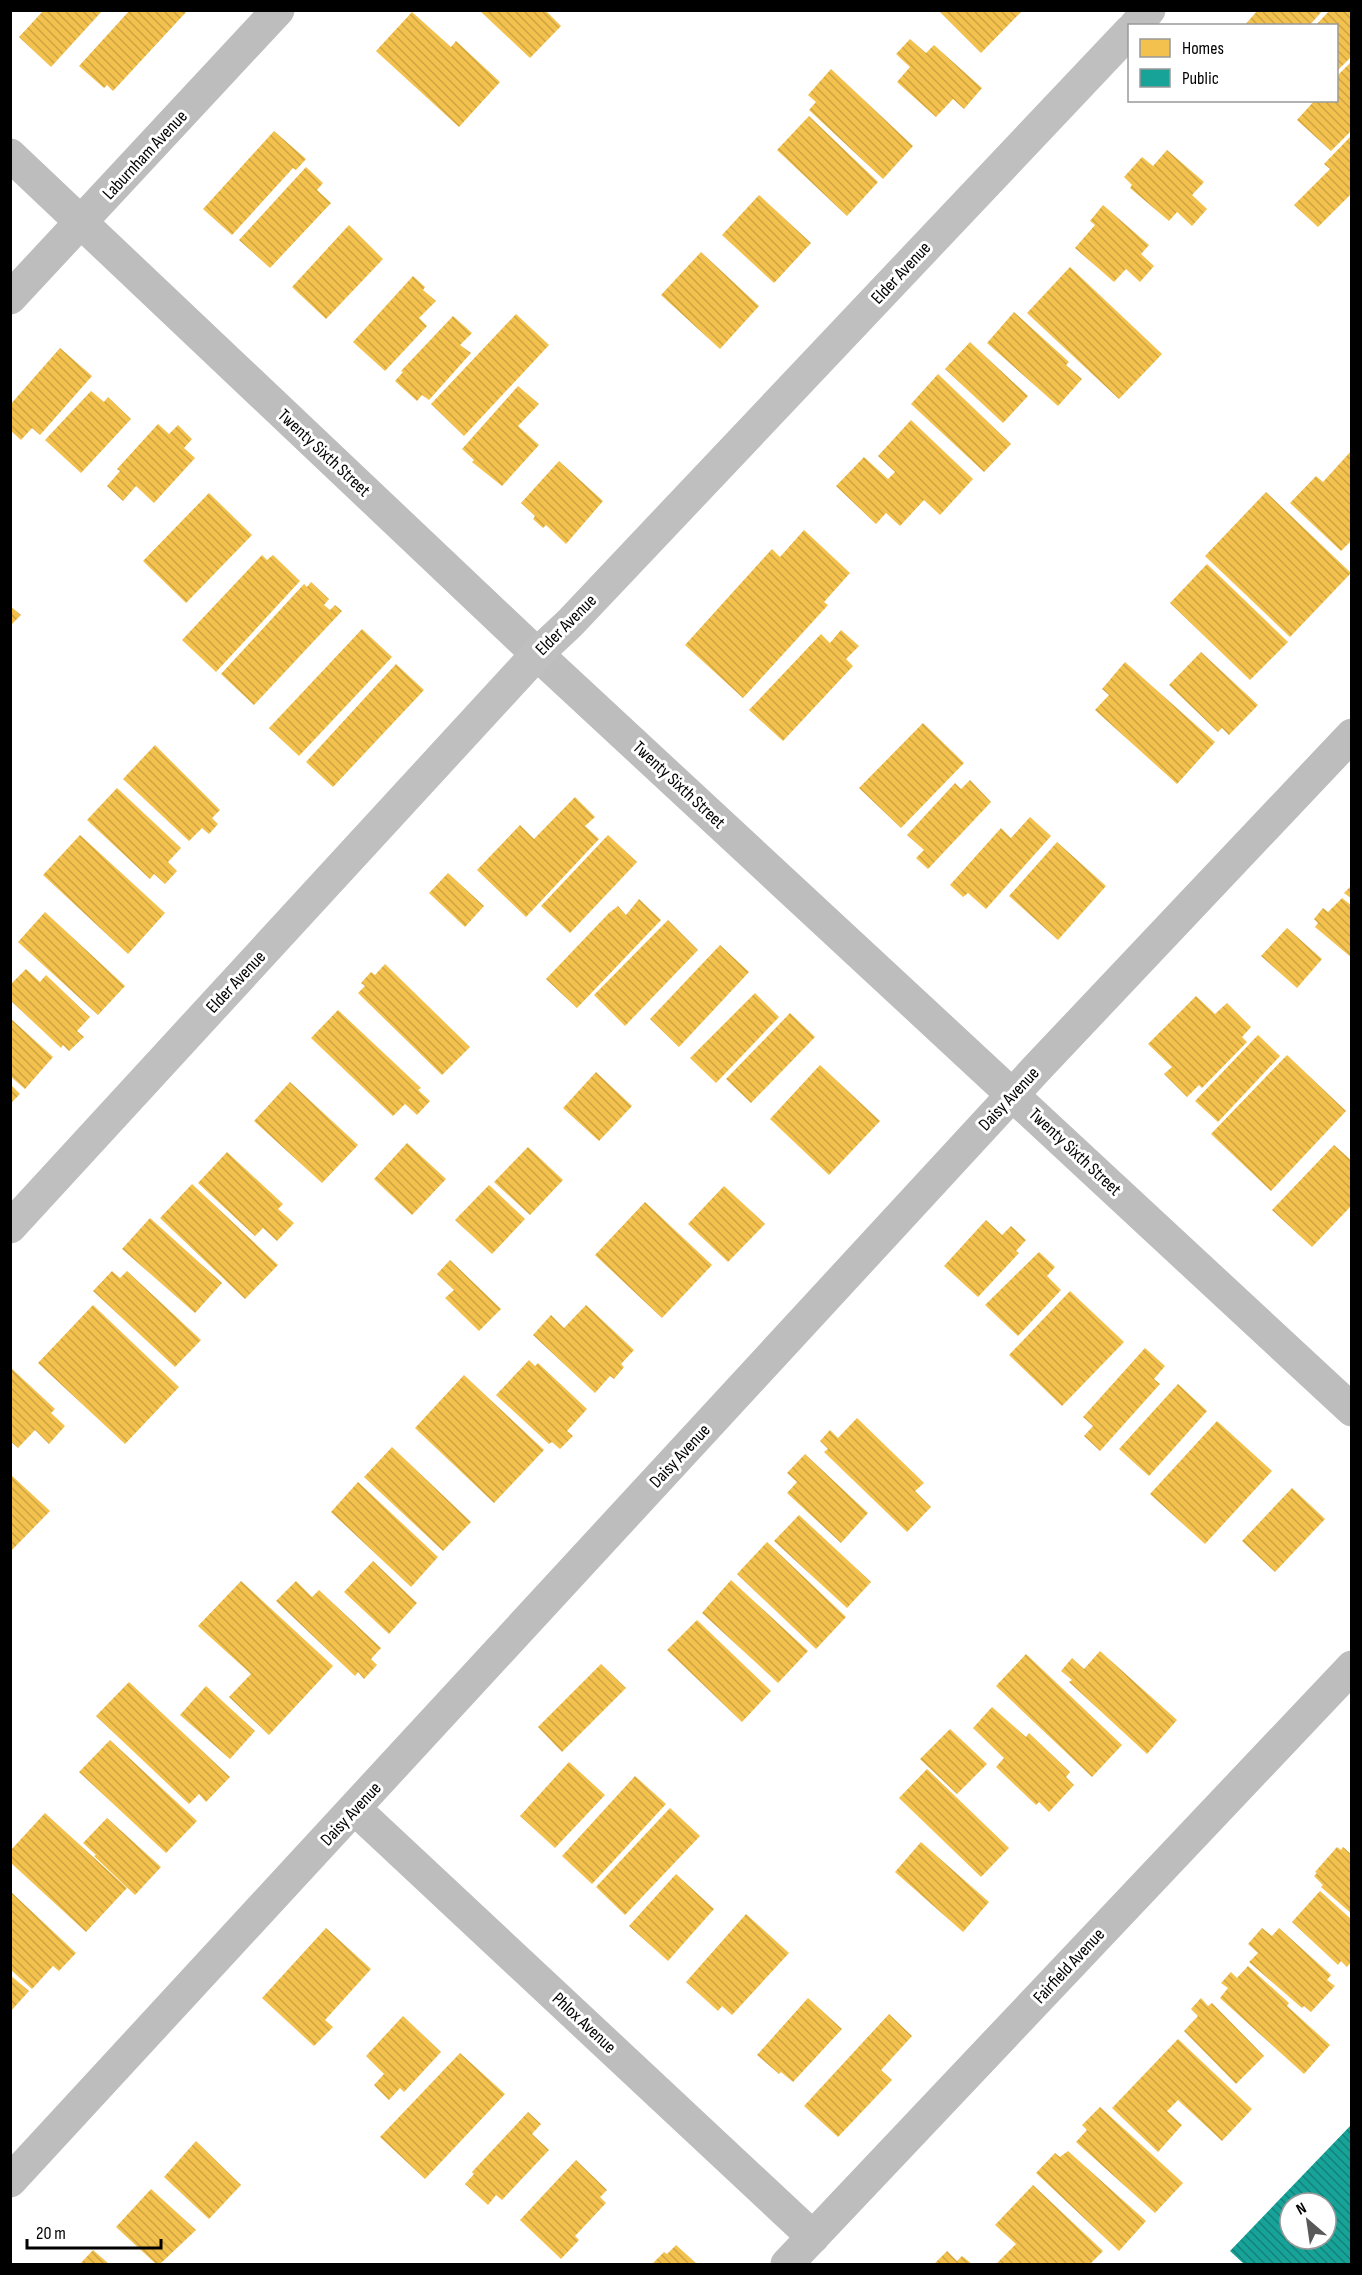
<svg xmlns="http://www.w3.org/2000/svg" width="1362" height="2275" viewBox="0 0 1362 2275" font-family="'Sofia Sans Condensed',sans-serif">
<defs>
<pattern id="homes-back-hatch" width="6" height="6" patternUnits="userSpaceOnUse" patternTransform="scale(1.5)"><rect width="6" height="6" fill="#f2c14e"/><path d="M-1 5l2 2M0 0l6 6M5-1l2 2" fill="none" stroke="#cea442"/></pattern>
<pattern id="public-back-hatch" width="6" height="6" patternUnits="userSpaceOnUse" patternTransform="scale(1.5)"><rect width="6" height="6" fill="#17a398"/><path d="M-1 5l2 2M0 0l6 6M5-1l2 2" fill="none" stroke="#12827a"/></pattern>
</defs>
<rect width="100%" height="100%" fill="#fff"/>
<g fill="url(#homes-back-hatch)">
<path d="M 44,10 L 103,10 L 51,67 L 19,37 Z"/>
<path d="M 130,10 L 188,10 L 113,91 L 107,85 L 104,88 L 79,66 Z"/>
<path d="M 479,10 L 545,10 L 561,26 L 530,58 Z"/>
<path d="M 938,10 L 1019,10 L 1021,12 L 981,53 Z"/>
<path d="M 1258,10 L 1323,10 L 1309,26 L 1244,26 Z"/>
<path d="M 1330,10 L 1352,10 L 1352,56 L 1336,72 L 1336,26 L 1315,26 Z"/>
<path d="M 412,12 L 451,47 L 456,41 L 500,82 L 459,127 L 376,51 Z"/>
<path d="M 910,39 L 926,53 L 934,45 L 982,88 L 964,109 L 953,99 L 936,117 L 897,82 L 910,67 L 896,54 Z"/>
<path d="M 1352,61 L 1352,130 L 1331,151 L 1297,120 L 1315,100 L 1336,100 L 1336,77 Z"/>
<path d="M 831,69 L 913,146 L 883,179 L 809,110 L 816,102 L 808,95 Z"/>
<path d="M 809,116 L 878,182 L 847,216 L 777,150 Z"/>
<path d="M 274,131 L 306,159 L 296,170 L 293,168 L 232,235 L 203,209 Z"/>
<path d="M 1352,135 L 1352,193 L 1318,227 L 1294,205 L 1330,169 L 1324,164 Z"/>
<path d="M 1167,150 L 1204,182 L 1192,195 L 1207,209 L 1192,226 L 1177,212 L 1169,221 L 1130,188 L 1132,185 L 1124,177 L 1142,157 L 1153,166 Z"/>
<path d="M 306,167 L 323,183 L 317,190 L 331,203 L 270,268 L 239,240 Z"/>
<path d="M 759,195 L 811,243 L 774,283 L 722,235 Z"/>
<path d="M 1103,205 L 1149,245 L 1141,254 L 1154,266 L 1140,282 L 1126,269 L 1114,282 L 1075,248 L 1095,225 L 1090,221 Z"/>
<path d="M 349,225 L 383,259 L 326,319 L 292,287 Z"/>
<path d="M 701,252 L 759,306 L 720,349 L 661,295 Z"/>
<path d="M 1070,267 L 1162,354 L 1119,399 L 1027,313 Z"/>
<path d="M 413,276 L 425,287 L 423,290 L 436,301 L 419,318 L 427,326 L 385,371 L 353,342 Z"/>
<path d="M 1014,312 L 1069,362 L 1066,365 L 1082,379 L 1058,406 L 987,343 Z"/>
<path d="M 516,314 L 549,345 L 464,436 L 431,404 Z"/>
<path d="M 453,316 L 472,333 L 460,345 L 471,353 L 429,400 L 422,395 L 417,401 L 395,381 L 403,372 L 401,371 Z"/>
<path d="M 970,342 L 1028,396 L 1003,423 L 945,369 Z"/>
<path d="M 60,348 L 92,376 L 40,435 L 32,428 L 21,440 L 10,430 L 10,405 Z"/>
<path d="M 938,374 L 1011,444 L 984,472 L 911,404 Z"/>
<path d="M 518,386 L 539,404 L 518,426 L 539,445 L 502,486 L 472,462 L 474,460 L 462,449 Z"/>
<path d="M 91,391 L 104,402 L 108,397 L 131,419 L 81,473 L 45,440 Z"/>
<path d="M 911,420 L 973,479 L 940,515 L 924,500 L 900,526 L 886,513 L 876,524 L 836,486 L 864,457 L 888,479 L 895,472 L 878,456 Z"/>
<path d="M 158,424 L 169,434 L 178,425 L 192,439 L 184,448 L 195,458 L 154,503 L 136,486 L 123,501 L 107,486 L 120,471 L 117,469 Z"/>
<path d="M 1352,450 L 1352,540 L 1341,551 L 1290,503 L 1316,476 L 1323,482 Z"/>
<path d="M 559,461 L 603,501 L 566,544 L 546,525 L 543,528 L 533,519 L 535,516 L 521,503 Z"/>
<path d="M 1266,492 L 1351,573 L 1290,637 L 1205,556 Z"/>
<path d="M 209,493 L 252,535 L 186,603 L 143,561 Z"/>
<path d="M 804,530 L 850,573 L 824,602 L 828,605 L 743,698 L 685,645 L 772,549 L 780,557 Z"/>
<path d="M 262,555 L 267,560 L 273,555 L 300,581 L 216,672 L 182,640 Z"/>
<path d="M 1207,564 L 1288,642 L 1250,680 L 1170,603 Z"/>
<path d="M 311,582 L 329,599 L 324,605 L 330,610 L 335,605 L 342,611 L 254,705 L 221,674 L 304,584 L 307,587 Z"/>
<path d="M 10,606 L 21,615 L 10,626 Z"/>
<path d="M 362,629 L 392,657 L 299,756 L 269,728 Z"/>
<path d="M 841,630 L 859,646 L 846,659 L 853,666 L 783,741 L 749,710 L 821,634 L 830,643 Z"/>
<path d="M 1201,652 L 1258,705 L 1229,735 L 1222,728 L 1218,732 L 1169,685 Z"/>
<path d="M 1125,662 L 1215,742 L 1177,784 L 1095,710 L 1109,695 L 1102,689 Z"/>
<path d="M 396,664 L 424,690 L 333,787 L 306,762 Z"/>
<path d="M 923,723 L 964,763 L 901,828 L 859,788 Z"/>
<path d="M 155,745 L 220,810 L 212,818 L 218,824 L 209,834 L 202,828 L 189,841 L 123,779 Z"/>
<path d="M 970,780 L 991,802 L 928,869 L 916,858 L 924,850 L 907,835 L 955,783 L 961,789 Z"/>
<path d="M 117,788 L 181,848 L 168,862 L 177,871 L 165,884 L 154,874 L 150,879 L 87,820 Z"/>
<path d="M 575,797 L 595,817 L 585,826 L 599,839 L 526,917 L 477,870 L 520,825 L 534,839 Z"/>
<path d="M 1030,817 L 1051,836 L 986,909 L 968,893 L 963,897 L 950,885 L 1001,828 L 1011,838 Z"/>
<path d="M 80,835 L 165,913 L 128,954 L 43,875 Z"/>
<path d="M 608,835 L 637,862 L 570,933 L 541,906 Z"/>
<path d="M 1057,842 L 1106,886 L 1058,940 L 1009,896 Z"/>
<path d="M 448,873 L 484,906 L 465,927 L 429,893 Z"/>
<path d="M 1352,885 L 1352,899 L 1344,893 Z"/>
<path d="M 1342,898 L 1352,906 L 1352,958 L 1315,927 L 1318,923 L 1314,919 L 1323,908 L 1328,912 Z"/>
<path d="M 639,899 L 661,920 L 577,1008 L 546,979 L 609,913 L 618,906 L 626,915 Z"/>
<path d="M 45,912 L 125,986 L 98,1015 L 18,942 Z"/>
<path d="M 668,920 L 698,950 L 625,1026 L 594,995 Z"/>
<path d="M 1287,928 L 1322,959 L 1297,988 L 1261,956 Z"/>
<path d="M 720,945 L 749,972 L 679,1047 L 650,1019 Z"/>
<path d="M 385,964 L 470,1047 L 442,1075 L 358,993 L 365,986 L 361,983 L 371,972 L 375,975 Z"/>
<path d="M 26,969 L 40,982 L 46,975 L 90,1017 L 77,1031 L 84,1037 L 69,1051 L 63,1045 L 61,1048 L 10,1000 L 10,985 Z"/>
<path d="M 755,993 L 779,1017 L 716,1083 L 690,1058 Z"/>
<path d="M 1196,996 L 1215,1014 L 1227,1003 L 1251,1027 L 1242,1037 L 1247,1042 L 1202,1088 L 1199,1085 L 1187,1097 L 1164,1074 L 1172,1067 L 1148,1044 Z"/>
<path d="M 338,1010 L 421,1088 L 418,1090 L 430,1101 L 417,1115 L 405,1104 L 393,1116 L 311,1038 Z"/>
<path d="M 790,1013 L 815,1037 L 751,1103 L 726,1079 Z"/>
<path d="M 10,1018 L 53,1057 L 25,1089 L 10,1076 Z"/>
<path d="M 1258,1035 L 1280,1056 L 1218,1122 L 1195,1101 Z"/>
<path d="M 1287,1055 L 1346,1111 L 1271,1191 L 1211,1134 Z"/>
<path d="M 820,1065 L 880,1121 L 829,1175 L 770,1119 Z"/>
<path d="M 596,1072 L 632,1106 L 599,1141 L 563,1108 Z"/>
<path d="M 290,1082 L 358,1145 L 322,1183 L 254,1121 Z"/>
<path d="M 10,1084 L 20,1094 L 10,1104 Z"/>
<path d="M 407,1143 L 446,1179 L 412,1215 L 374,1179 Z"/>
<path d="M 1334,1145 L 1352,1161 L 1352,1205 L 1312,1247 L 1272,1210 Z"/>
<path d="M 528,1147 L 563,1180 L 530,1215 L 494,1182 Z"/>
<path d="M 227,1152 L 283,1204 L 278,1209 L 294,1223 L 277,1241 L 263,1228 L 255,1236 L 198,1183 Z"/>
<path d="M 192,1184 L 278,1265 L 245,1299 L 160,1218 Z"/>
<path d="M 489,1185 L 525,1219 L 492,1254 L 455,1220 Z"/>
<path d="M 724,1186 L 765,1224 L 728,1262 L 688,1224 Z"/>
<path d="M 645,1202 L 712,1265 L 662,1318 L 595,1255 Z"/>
<path d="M 150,1218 L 222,1283 L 195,1313 L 122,1249 Z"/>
<path d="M 986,1220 L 1002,1235 L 1011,1226 L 1026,1240 L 1016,1251 L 1019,1253 L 978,1297 L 944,1266 Z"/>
<path d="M 1039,1252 L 1055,1267 L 1047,1276 L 1061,1290 L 1018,1336 L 985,1305 Z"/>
<path d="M 450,1260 L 501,1309 L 479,1331 L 445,1298 L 454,1290 L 437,1274 Z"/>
<path d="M 112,1271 L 120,1278 L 127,1271 L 201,1340 L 175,1367 L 93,1291 Z"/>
<path d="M 1070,1291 L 1124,1342 L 1062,1406 L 1009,1355 Z"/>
<path d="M 93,1305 L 179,1387 L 125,1444 L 38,1363 Z"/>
<path d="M 586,1305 L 634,1350 L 621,1364 L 624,1367 L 614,1379 L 610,1376 L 595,1393 L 533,1335 L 551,1315 L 564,1328 Z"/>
<path d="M 1145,1348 L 1165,1366 L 1154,1379 L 1160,1384 L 1100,1451 L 1084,1436 L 1093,1426 L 1083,1417 Z"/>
<path d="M 529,1360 L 535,1366 L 538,1363 L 587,1409 L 567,1431 L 573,1436 L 560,1449 L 552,1442 L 549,1444 L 496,1395 Z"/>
<path d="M 10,1367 L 55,1409 L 51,1413 L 65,1426 L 49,1444 L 35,1430 L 18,1448 L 10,1441 Z"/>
<path d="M 464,1375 L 544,1450 L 494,1503 L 415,1428 Z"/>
<path d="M 1178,1384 L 1207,1411 L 1149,1476 L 1119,1449 Z"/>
<path d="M 857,1418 L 924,1483 L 915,1491 L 931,1507 L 907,1532 L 824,1452 L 828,1449 L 820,1441 L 830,1430 L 838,1438 Z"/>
<path d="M 1217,1421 L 1272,1471 L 1205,1544 L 1150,1494 Z"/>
<path d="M 392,1447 L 471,1522 L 443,1551 L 364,1477 Z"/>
<path d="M 805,1454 L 868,1513 L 841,1543 L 787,1493 L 797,1482 L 787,1473 Z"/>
<path d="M 10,1474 L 50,1511 L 10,1552 Z"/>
<path d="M 358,1482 L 438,1557 L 411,1587 L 331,1512 Z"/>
<path d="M 1292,1488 L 1325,1519 L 1275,1572 L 1242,1541 Z"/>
<path d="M 799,1515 L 871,1582 L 847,1608 L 774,1541 Z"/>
<path d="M 767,1542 L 846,1617 L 816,1649 L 737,1574 Z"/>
<path d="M 373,1561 L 417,1603 L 389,1634 L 344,1592 Z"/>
<path d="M 731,1580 L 808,1651 L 778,1683 L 702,1613 Z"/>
<path d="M 241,1581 L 333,1666 L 269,1735 L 229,1697 L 251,1674 L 198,1626 Z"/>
<path d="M 296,1581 L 312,1597 L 319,1590 L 381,1648 L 371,1659 L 377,1665 L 364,1679 L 358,1672 L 355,1676 L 276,1601 Z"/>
<path d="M 697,1620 L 771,1691 L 742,1722 L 667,1650 Z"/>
<path d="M 1100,1651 L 1177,1720 L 1147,1754 L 1069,1682 L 1072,1680 L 1061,1671 L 1072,1658 L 1084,1669 Z"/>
<path d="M 1026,1654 L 1122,1745 L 1092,1777 L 996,1686 Z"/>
<path d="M 601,1664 L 626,1688 L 562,1752 L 538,1727 Z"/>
<path d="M 129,1682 L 230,1777 L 206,1802 L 199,1794 L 189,1804 L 96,1716 Z"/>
<path d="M 206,1686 L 255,1731 L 230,1759 L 180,1715 Z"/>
<path d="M 992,1707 L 1026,1737 L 1029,1733 L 1070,1772 L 1066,1777 L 1074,1785 L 1049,1812 L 1039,1802 L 1036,1805 L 996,1767 L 1004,1758 L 973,1728 Z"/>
<path d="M 950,1729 L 987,1764 L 957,1794 L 920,1759 Z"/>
<path d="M 110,1740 L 197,1821 L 166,1853 L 79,1772 Z"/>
<path d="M 569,1762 L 605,1795 L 555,1848 L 520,1816 Z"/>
<path d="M 927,1769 L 1009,1848 L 981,1877 L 899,1798 Z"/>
<path d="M 635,1776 L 666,1804 L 592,1884 L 562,1856 Z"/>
<path d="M 670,1808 L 700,1836 L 625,1915 L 596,1887 Z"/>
<path d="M 45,1813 L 127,1888 L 86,1932 L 10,1862 L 10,1851 Z"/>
<path d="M 107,1818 L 161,1867 L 135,1895 L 94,1856 L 96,1855 L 83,1843 Z"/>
<path d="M 921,1842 L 989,1902 L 963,1932 L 895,1872 Z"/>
<path d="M 1337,1847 L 1341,1850 L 1343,1847 L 1352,1855 L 1352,1914 L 1321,1887 L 1323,1885 L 1314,1876 L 1317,1873 L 1315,1872 Z"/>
<path d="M 676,1874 L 714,1909 L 668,1961 L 629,1926 Z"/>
<path d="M 10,1891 L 76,1953 L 59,1971 L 53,1966 L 32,1989 L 10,1969 Z"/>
<path d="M 1320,1891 L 1352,1920 L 1352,1961 L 1347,1967 L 1341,1961 L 1338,1965 L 1292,1922 Z"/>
<path d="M 746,1914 L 789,1953 L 732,2015 L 722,2006 L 718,2011 L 686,1982 Z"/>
<path d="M 326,1928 L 371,1969 L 325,2020 L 333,2027 L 314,2046 L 262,1998 Z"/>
<path d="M 1262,1928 L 1272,1936 L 1279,1928 L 1331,1975 L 1327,1980 L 1335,1986 L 1311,2012 L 1304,2006 L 1302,2008 L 1249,1962 L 1258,1953 L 1248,1944 Z"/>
<path d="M 1248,1966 L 1289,2003 L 1287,2006 L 1330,2045 L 1304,2074 L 1220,1998 L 1228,1988 L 1221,1983 L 1231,1972 L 1237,1978 Z"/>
<path d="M 10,1975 L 29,1991 L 10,2012 Z"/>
<path d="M 808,1998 L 842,2029 L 793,2082 L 781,2072 L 779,2074 L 757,2055 Z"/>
<path d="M 1201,1998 L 1208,2006 L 1212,2003 L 1264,2056 L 1236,2084 L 1184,2031 L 1198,2016 L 1191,2009 Z"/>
<path d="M 889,2014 L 912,2036 L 881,2070 L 892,2080 L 838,2137 L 804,2106 Z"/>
<path d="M 403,2016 L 441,2052 L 404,2092 L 400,2088 L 389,2100 L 374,2085 L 384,2074 L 366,2056 Z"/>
<path d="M 1178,2039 L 1252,2109 L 1222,2141 L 1178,2100 L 1167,2111 L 1182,2125 L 1158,2152 L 1112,2108 Z"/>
<path d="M 460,2053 L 505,2094 L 425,2179 L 380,2137 Z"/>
<path d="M 1100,2107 L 1183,2183 L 1155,2213 L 1076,2142 L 1087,2130 L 1082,2125 Z"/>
<path d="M 528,2112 L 541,2124 L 532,2134 L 549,2150 L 502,2200 L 496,2195 L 488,2205 L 465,2184 L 474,2174 L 472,2172 Z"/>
<path d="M 196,2141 L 241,2185 L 209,2219 L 164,2177 Z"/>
<path d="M 1068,2151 L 1146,2221 L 1119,2251 L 1036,2173 L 1055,2153 L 1060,2157 Z"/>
<path d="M 576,2160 L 607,2190 L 600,2197 L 606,2203 L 575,2236 L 579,2240 L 561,2259 L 520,2220 Z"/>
<path d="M 1033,2185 L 1103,2251 L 1090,2264 L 996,2264 L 1016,2244 L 995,2225 Z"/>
<path d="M 151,2189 L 196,2230 L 160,2264 L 156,2264 L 116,2227 Z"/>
<path d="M 676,2245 L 697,2264 L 652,2264 L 664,2252 L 667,2254 Z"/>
<path d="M 93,2250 L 109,2264 L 80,2264 Z"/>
<path d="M 947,2251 L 957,2261 L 962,2256 L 972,2264 L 934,2264 Z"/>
</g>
<path fill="url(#public-back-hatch)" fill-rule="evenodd" d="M 1352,2124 L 1352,2264 L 1244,2264 L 1230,2251 ZM 1290,2203 L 1326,2203 L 1326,2239 L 1290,2239 Z"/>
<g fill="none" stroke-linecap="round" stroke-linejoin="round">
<g stroke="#bdbdbd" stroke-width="33">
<path d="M 10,155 L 537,654 L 1352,1410"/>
<path d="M 10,298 L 278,10"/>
<path d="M 355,1809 L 813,2237"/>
<path d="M 10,2181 L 1039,1066 L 1352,735"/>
<path d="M 787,2264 L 1352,1667"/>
</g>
<g stroke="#bfbfbf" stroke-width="33">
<path d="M 1135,26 L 1149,10"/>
<path d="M 10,1227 L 537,654 L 570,623 L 1130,31"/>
</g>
</g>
<g text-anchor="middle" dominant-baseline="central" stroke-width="6" stroke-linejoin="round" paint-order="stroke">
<g font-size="18" fill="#000" stroke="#fff">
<text transform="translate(145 155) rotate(-47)">Laburnham Avenue</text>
<text transform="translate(901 273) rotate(-47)">Elder Avenue</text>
<text transform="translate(324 453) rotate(43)">Twenty Sixth Street</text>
<text transform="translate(566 625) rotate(-45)">Elder Avenue</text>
<text transform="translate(679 785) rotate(43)">Twenty Sixth Street</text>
<text transform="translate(236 982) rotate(-47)">Elder Avenue</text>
<text transform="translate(1009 1099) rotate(-47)">Daisy Avenue</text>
<text transform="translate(1075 1152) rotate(43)">Twenty Sixth Street</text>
<text transform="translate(680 1456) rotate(-47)">Daisy Avenue</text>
<text transform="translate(351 1814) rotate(-47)">Daisy Avenue</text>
<text transform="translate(1069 1966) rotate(-47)">Fairfield Avenue</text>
<text transform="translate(584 2023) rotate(43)">Phlox Avenue</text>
</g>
</g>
<rect width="1362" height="2275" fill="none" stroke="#000000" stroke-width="24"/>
<rect x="1128" y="24" width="210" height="78" fill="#ffffff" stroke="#999999" stroke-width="1.5"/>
<rect x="1140" y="39" width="30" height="18" fill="#f2c14e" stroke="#999999" stroke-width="1.5"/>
<text x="1182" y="54" font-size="18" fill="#000000">Homes</text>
<rect x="1140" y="69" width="30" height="18" fill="#17a398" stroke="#999999" stroke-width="1.5"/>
<text x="1182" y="84" font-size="18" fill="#000000">Public</text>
<g transform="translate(1308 2221) rotate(331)"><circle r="28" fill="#ffffff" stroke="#999999" stroke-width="1.5"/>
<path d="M0-4.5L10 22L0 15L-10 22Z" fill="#595959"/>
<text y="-9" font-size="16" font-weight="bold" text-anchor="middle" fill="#000000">N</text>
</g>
<path d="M27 2239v9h134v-9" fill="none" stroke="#000000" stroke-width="3"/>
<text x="36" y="2239" font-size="18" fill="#000000" stroke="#ffffff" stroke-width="4.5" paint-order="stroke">20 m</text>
</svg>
